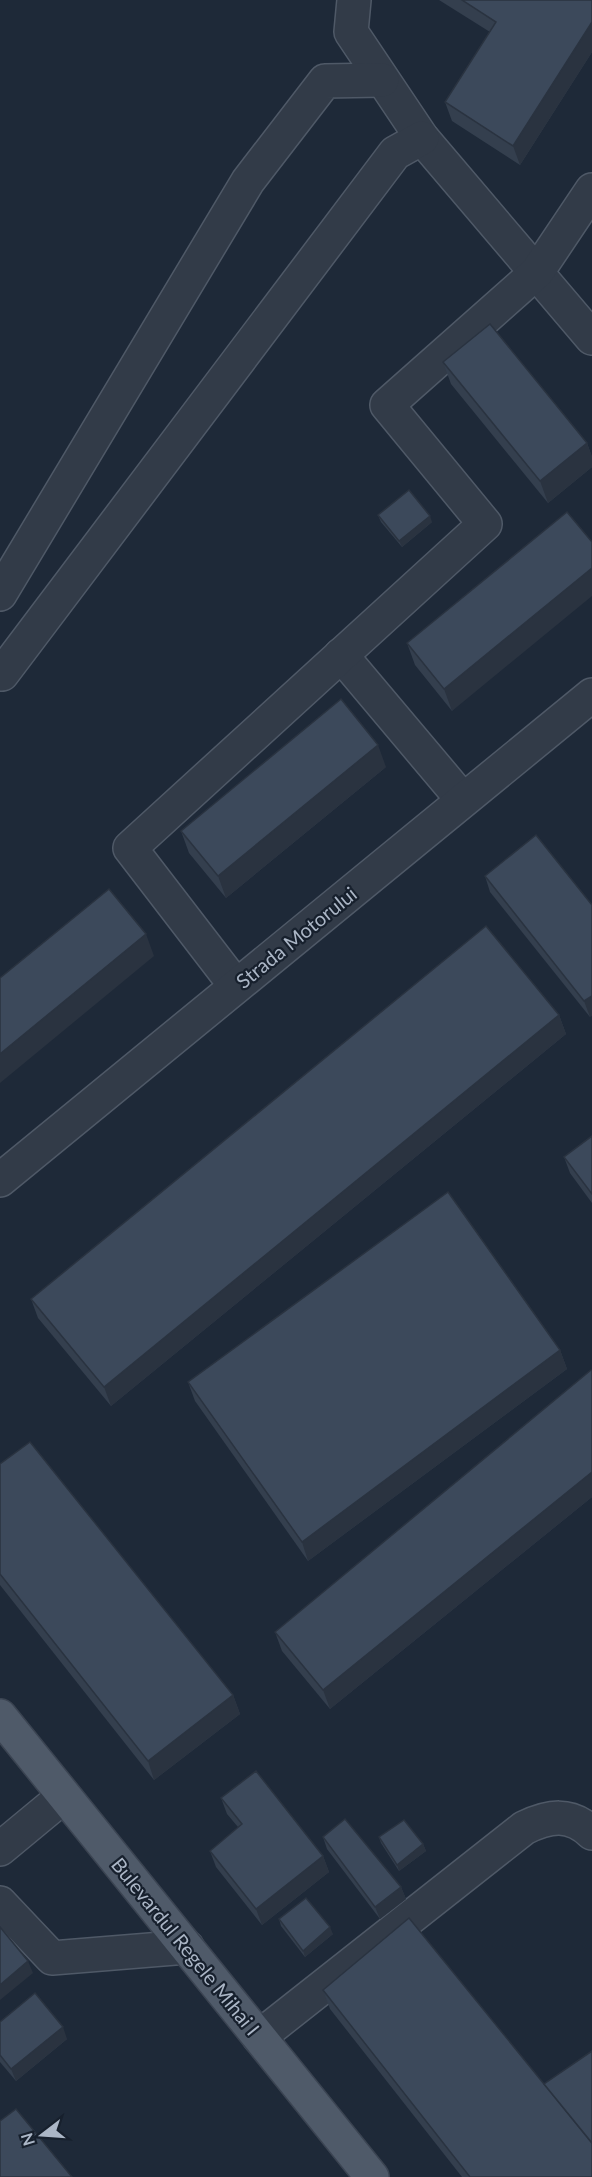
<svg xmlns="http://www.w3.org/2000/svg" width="592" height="2177" viewBox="0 0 592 2177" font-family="Lato,sans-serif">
<rect width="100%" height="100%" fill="#1e2938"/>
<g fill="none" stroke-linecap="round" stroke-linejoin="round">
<defs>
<g id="minor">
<path d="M 354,0 L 351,32 L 422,138 L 592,338"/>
<path d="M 0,594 L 248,181 L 325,81 L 382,80"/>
<path d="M 341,655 L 463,800"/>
<path d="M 0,673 L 2,674 L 395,153 L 422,138"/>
<path d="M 236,986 L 130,848 L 485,524 L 387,405 L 537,272 L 592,190"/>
<path d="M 0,1180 L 592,695"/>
<path d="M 0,1849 L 64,1796"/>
<path d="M 0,1903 L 52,1958 L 187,1947"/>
<path d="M 259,2037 L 524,1828 C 549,1816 570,1812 592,1833"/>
</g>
<path id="major" d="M 0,1716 L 372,2177"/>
</defs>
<use href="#minor" stroke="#4f5967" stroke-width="36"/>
<use href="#major" stroke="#3b4452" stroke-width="36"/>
<use href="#minor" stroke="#323b48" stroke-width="33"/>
<use href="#major" stroke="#4f5a69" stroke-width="33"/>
</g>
<g fill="#343f4e">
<path d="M 439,0 L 592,0 L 592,52 L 520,165 L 452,121 L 445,102 L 490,32 Z"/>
<path d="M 443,362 L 587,443 L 592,457 L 592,467 L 548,503 L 451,384 Z"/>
<path d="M 378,515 L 432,522 L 402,547 L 381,522 Z"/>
<path d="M 592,542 L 452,711 L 415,665 L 407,643 Z"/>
<path d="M 386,767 L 226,898 L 189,853 L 181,831 Z"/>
<path d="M 485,876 L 592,905 L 590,1017 L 490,892 Z"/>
<path d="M 559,1015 L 566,1034 L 111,1406 L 38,1318 L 31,1299 Z"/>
<path d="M 592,1136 L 592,1203 L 570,1173 L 564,1157 Z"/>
<path d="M 560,1350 L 567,1369 L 308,1561 L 195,1401 L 188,1382 Z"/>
<path d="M 592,1371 L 592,1497 L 330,1709 L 282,1651 L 275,1632 Z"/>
<path d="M 0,1464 L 233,1695 L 240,1714 L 154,1780 L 0,1585 Z"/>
<path d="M 221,1798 L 323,1856 L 329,1872 L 262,1925 L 216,1867 L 210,1851 L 238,1827 L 227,1814 Z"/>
<path d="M 323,1837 L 401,1887 L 406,1899 L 380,1919 L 327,1849 Z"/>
<path d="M 379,1837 L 423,1844 L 426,1851 L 399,1871 L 381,1843 Z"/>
<path d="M 279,1919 L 333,1934 L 305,1957 L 281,1926 Z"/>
<path d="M 323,1990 L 544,2084 L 592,2177 L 462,2177 L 330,2009 Z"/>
<path d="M 0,2022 L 67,2039 L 16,2081 L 0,2062 Z"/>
</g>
<g fill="#2a3340">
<path d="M 592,22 L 592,52 L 520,165 L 513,146 Z"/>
<path d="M 587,443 L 592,457 L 592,467 L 548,503 L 540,481 Z"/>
<path d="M 430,516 L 432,522 L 402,547 L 399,541 Z"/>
<path d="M 592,568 L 592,596 L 452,711 L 444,689 Z"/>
<path d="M 378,745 L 386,767 L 226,898 L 218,876 Z"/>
<path d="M 146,934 L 154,956 L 0,1083 L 0,1054 Z"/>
<path d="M 592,996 L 592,1016 L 590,1017 L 584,1001 Z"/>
<path d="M 559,1015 L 566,1034 L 111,1406 L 104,1387 Z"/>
<path d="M 560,1350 L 567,1369 L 308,1561 L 302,1542 Z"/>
<path d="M 592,1472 L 592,1497 L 330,1709 L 323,1690 Z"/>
<path d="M 233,1695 L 240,1714 L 154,1780 L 148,1761 Z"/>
<path d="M 423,1844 L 426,1851 L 399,1871 L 397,1865 Z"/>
<path d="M 323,1856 L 329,1872 L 262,1925 L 256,1909 Z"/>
<path d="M 401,1887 L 406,1899 L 380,1919 L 375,1907 Z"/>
<path d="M 330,1927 L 333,1934 L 305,1957 L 303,1951 Z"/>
<path d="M 28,1961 L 33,1973 L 0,2000 L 0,1985 Z"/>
<path d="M 63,2027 L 67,2039 L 16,2081 L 11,2069 Z"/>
</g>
<g fill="#3c495b" stroke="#2a3340" stroke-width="1.5">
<path d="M 462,0 L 592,0 L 592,22 L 513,146 L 445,102 L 496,22 Z"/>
<path d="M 490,324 L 587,443 L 540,481 L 443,362 Z"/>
<path d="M 409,490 L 430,516 L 399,541 L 378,515 Z"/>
<path d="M 567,512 L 592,542 L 592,568 L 444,689 L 407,643 Z"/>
<path d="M 341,699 L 378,745 L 218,876 L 181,831 Z"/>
<path d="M 536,835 L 592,905 L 592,996 L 584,1001 L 485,876 Z"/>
<path d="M 109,889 L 146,934 L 0,1054 L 0,978 Z"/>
<path d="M 486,926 L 559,1015 L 104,1387 L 31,1299 Z"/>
<path d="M 592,1136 L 592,1194 L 564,1157 Z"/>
<path d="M 448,1192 L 560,1350 L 302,1542 L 188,1382 Z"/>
<path d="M 591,1370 L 592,1371 L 592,1472 L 323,1690 L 275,1632 Z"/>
<path d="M 30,1442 L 233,1695 L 148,1761 L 0,1574 L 0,1464 Z"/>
<path d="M 256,1771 L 323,1856 L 256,1909 L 210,1851 L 242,1824 L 221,1798 Z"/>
<path d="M 345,1819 L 401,1887 L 375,1907 L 323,1837 Z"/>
<path d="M 404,1820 L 423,1844 L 397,1865 L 379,1837 Z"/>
<path d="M 306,1898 L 330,1927 L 303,1951 L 279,1919 Z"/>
<path d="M 409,1918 L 592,2143 L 592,2177 L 470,2177 L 323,1990 Z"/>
<path d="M 0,1927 L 28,1961 L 0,1985 Z"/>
<path d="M 35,1993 L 63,2027 L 11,2069 L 0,2055 L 0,2022 Z"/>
<path d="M 592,2051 L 592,2143 L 544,2084 Z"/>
<path d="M 16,2109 L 72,2177 L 0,2177 L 0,2121 Z"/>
</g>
<g text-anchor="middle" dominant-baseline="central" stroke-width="4.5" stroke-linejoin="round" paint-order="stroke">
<g font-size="20" fill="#abb6c6" stroke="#17202d">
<text transform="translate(296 937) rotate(-39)">Strada Motorului</text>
<text transform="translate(186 1946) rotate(51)">Bulevardul Regele Mihai I</text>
</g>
</g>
<g transform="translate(42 2135) rotate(253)" stroke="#17202d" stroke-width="4.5" paint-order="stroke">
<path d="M0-4.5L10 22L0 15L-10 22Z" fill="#abb6c6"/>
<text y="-9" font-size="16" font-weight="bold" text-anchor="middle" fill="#abb6c6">N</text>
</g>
</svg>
